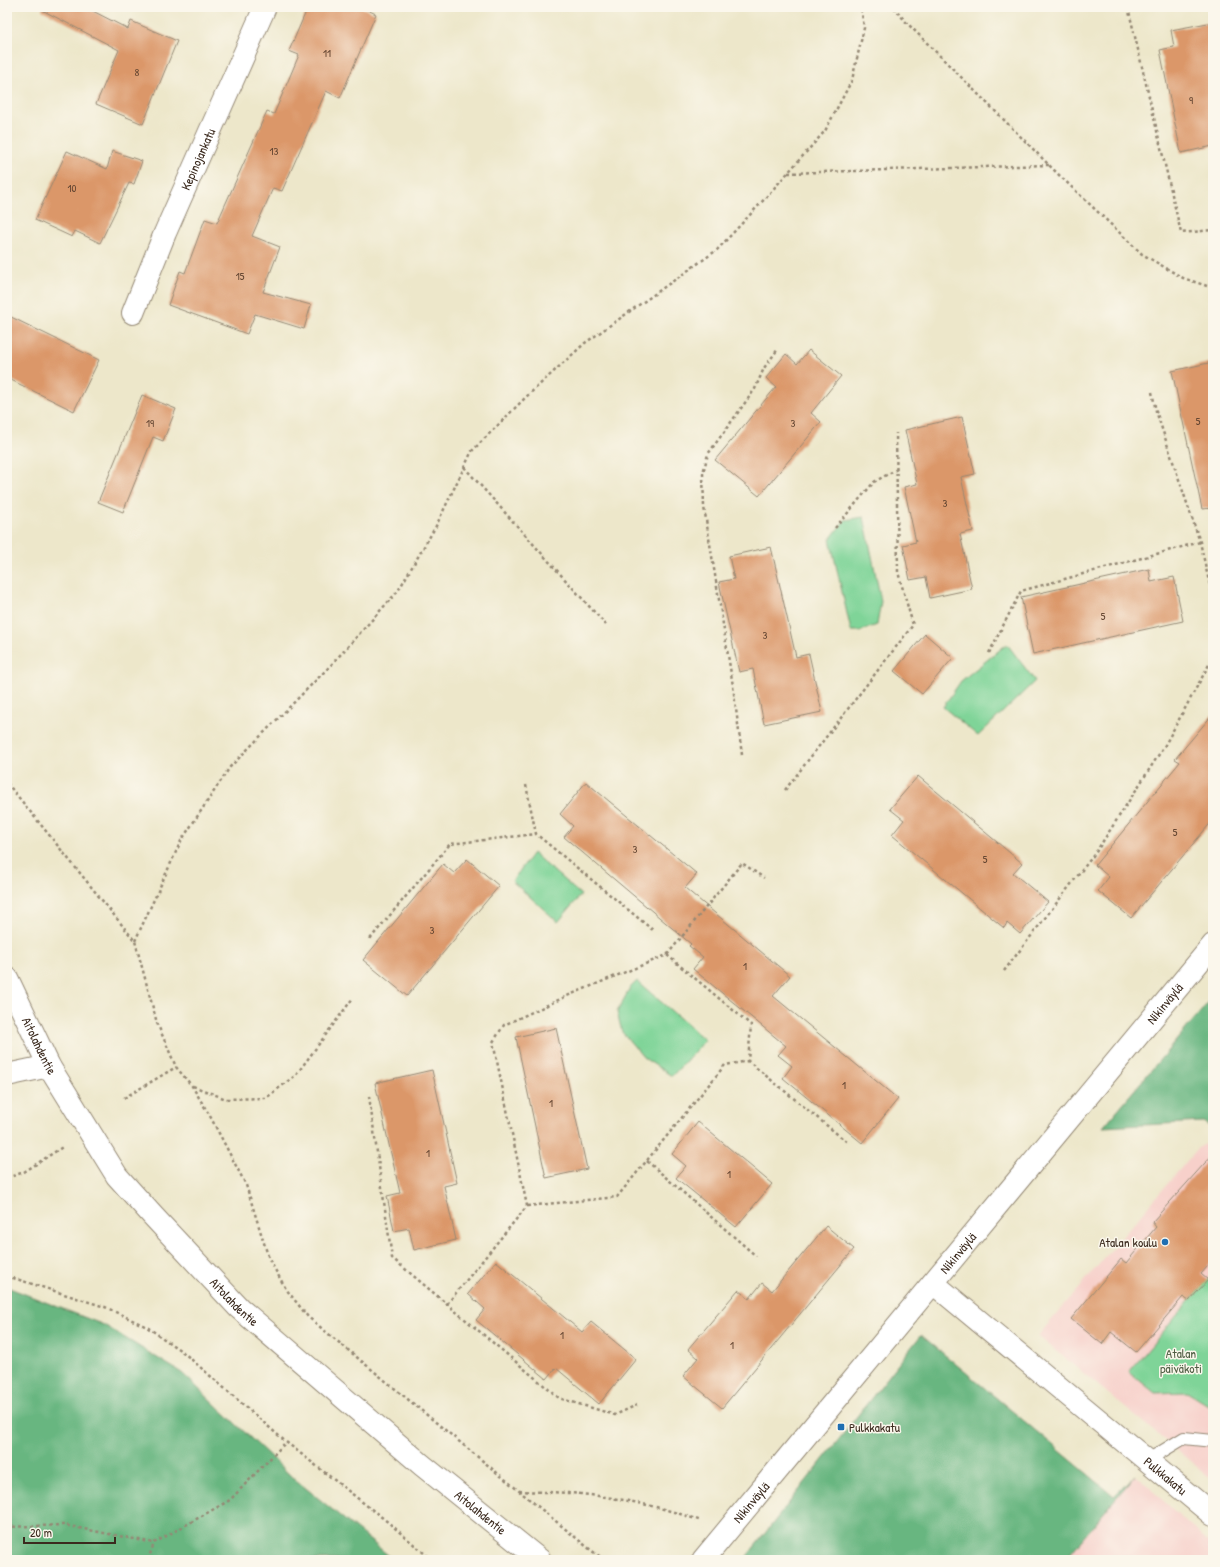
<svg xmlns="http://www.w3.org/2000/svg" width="1220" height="1567" viewBox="0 0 1220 1567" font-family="'Patrick Hand',sans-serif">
<rect width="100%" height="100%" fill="#fbf7ec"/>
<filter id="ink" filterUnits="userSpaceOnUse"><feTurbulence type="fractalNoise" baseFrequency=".025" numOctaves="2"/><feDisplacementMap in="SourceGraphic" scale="8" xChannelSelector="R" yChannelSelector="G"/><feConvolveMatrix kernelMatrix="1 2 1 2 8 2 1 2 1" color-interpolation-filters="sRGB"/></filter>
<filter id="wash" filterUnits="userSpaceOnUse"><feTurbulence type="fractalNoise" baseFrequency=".012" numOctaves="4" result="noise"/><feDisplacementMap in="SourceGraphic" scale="16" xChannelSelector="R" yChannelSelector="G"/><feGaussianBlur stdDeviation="0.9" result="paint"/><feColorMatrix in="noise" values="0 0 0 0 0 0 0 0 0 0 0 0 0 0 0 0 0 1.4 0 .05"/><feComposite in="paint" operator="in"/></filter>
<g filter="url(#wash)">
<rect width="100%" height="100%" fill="#ede7ca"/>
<g fill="#f7d0ca">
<path d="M 1213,1140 L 1213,1480 L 1038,1336 L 1198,1148 Z"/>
<path d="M 1135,1475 L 1213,1546 L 1213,1560 L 1065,1560 Z"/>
</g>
<g fill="#7fd498" stroke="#5d7f5b">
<path d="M 864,517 L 881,601 L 877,625 L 860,631 L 851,631 L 830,539 L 845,520 Z"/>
<path d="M 1007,644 L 1035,681 L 978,736 L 943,707 L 961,681 Z"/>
<path d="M 533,853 L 581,895 L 558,922 L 512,881 Z"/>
<path d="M 637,981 L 705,1040 L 672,1076 L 644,1058 L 622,1032 L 617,1012 L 630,988 Z"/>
<path d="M 1213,1273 L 1213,1408 L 1187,1392 L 1155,1393 L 1129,1372 Z"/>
</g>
<g fill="#67b680" stroke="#51704f">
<path d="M 1213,997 L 1213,1128 L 1203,1122 L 1103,1127 Z"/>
<path d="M 7,1287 L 104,1325 L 182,1373 L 291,1476 L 394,1560 L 7,1560 Z"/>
<path d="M 921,1335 L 1114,1496 L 1135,1475 L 1065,1560 L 744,1560 Z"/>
</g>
<g id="blocks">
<g fill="#db9769">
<path d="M 43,7 L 85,7 L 128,29 L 131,21 L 177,41 L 143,124 L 96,104 L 119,50 L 42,10 Z"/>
<path d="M 308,7 L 361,7 L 376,14 L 340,98 L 326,91 L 282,191 L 273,188 L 252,236 L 280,247 L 263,292 L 311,305 L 304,329 L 255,314 L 247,334 L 168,305 L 180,271 L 185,273 L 205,219 L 217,223 L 267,111 L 274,114 L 299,55 L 289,51 Z"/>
<path d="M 1213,22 L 1213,146 L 1181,153 L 1160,50 L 1174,47 L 1171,30 Z"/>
<path d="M 67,151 L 107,169 L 112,151 L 142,161 L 134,184 L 129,183 L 100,243 L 75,231 L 72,237 L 35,220 Z"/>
<path d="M 7,315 L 99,360 L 74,411 L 7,378 Z"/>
<path d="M 809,350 L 841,376 L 811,413 L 821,422 L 759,496 L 715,460 L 776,387 L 766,378 L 786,354 L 797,364 Z"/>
<path d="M 1213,362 L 1213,508 L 1202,509 L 1172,371 Z"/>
<path d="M 142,395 L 176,409 L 163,441 L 153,437 L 123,512 L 98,502 Z"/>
<path d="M 962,417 L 975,474 L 961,477 L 973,531 L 960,534 L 972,589 L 930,598 L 926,577 L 910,580 L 903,545 L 916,542 L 904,487 L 917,484 L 905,430 Z"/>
<path d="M 771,547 L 796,657 L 809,654 L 822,712 L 764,724 L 753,669 L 739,672 L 719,582 L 734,579 L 729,556 Z"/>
<path d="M 1149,569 L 1151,582 L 1174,577 L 1183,621 L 1033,654 L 1021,597 Z"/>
<path d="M 925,634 L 953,658 L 922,694 L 894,671 Z"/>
<path d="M 1213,714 L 1213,820 L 1131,918 L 1098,891 L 1109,877 L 1095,865 L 1180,762 L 1175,759 Z"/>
<path d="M 918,776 L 1022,863 L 1013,873 L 1048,902 L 1020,934 L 1007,923 L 1004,928 L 892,835 L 904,820 L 890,809 Z"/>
<path d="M 586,782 L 697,874 L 685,888 L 790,976 L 773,996 L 898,1099 L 862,1143 L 783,1078 L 792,1066 L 778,1055 L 786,1046 L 693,969 L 703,957 L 689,946 L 691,944 L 564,837 L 573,826 L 560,814 Z"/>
<path d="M 467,859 L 499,886 L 407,996 L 363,960 L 443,864 L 454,873 Z"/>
<path d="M 556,1028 L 587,1169 L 546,1178 L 516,1037 Z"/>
<path d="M 432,1070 L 457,1183 L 444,1186 L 456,1240 L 414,1250 L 409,1228 L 394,1231 L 387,1196 L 400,1193 L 375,1083 Z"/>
<path d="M 698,1122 L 772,1184 L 736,1227 L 676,1178 L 686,1166 L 672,1154 Z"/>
<path d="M 1213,1154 L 1213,1260 L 1201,1274 L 1208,1280 L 1189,1301 L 1183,1297 L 1136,1352 L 1111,1332 L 1102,1344 L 1071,1319 L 1121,1259 L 1126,1263 L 1156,1227 L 1152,1222 Z"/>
<path d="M 826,1226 L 854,1249 L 722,1408 L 683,1376 L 698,1358 L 688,1349 L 738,1290 L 749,1299 L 762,1283 L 772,1291 Z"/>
<path d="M 496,1261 L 582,1332 L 591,1322 L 636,1359 L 599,1404 L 556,1368 L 547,1379 L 476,1320 L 485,1309 L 468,1294 Z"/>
</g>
</g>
</g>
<g filter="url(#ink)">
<use href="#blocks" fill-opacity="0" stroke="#948874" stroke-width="1"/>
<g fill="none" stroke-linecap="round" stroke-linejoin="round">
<defs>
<path id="service" d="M 1148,1460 L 1184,1438 L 1213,1441"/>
<g id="minor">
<path id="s1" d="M 133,313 L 165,233 L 265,7"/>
<path d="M 7,1075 L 49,1066"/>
<path id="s2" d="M 933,1283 L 1213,1515"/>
</g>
<g id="tertiary">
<path id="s3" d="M 703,1560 L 1213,945"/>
</g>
<g id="secondary">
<path id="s4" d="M 7,978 L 49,1066 L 117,1176 L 153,1216 L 239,1308 L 422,1465 L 540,1560"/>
</g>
</defs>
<use href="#service" stroke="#948874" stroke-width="14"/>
<use href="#minor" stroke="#948874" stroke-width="24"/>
<use href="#tertiary" stroke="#948874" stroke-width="24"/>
<use href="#secondary" stroke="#948874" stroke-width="24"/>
<g stroke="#948874" stroke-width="2.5" stroke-dasharray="3 3" stroke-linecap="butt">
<path d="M 894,7 L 905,21 L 1059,175 L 1142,254 L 1183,278 L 1213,288"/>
<path d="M 1128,7 L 1181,233 L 1213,230"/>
<path d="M 788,173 L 1049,165"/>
<path d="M 1152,392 L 1156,411 L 1200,542 L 1213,599"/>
<path d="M 464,467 L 606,625"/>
<path d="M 835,528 L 874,482 L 897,469"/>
<path d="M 989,653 L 1021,591 L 1200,542"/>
<path d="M 742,755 L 733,686 L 704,507 L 703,473 L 708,454 L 755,389 L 764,368 L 778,349"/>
<path d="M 7,783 L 135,941 L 157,1023 L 176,1067 L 192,1086 L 210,1116 L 246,1185 L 269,1259 L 286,1289 L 308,1317 L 592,1551 L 605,1560"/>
<path d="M 526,785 L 536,834 L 654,931"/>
<path d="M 785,790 L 913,625 L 898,572 L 896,433"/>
<path d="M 370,939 L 450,844 L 536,834"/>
<path d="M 135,941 L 181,841 L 230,767 L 332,664 L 398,591 L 436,526 L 472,451 L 526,397 L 585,343 L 717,250 L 760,204 L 825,131 L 852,80 L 864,28 L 861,7"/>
<path d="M 667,955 L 751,1025 L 748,1061 L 847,1142"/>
<path d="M 1004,971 L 1096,852 L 1165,745 L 1211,661 L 1213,655"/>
<path d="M 193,1086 L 226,1099 L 266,1098 L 296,1075 L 353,998"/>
<path d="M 369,1096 L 392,1258 L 559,1398 L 615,1415 L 637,1405"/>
<path d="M 124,1098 L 176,1067"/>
<path d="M 647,1161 L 756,1256"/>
<path d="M 7,1178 L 24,1172 L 64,1146"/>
<path d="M 527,1206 L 617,1197 L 725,1065 L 748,1061"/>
<path d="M 7,1276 L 105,1307 L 147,1327 L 184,1353 L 286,1442 L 389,1523 L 432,1560"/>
<path d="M 7,1284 L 11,1278"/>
<path d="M 447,1304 L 527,1206 L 493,1042 L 504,1025 L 567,996 L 667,955 L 742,863 L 764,878"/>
<path d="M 519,1491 C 540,1492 560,1492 581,1494 C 621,1498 663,1507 701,1521"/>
<path d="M 7,1527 L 64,1525 L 154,1543"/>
<path d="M 148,1560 L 154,1543 L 230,1500 L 286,1442"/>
</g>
<use href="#service" stroke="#fff" stroke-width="12"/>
<use href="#minor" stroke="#fff" stroke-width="22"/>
<use href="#tertiary" stroke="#fff" stroke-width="22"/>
<use href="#secondary" stroke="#fff" stroke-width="22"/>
</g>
</g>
<g fill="#1f6fb2" stroke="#fbf7ec" stroke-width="1.5">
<circle cx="1165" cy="1242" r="4"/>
<rect x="837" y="1423" width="8" height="8" rx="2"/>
</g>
<g text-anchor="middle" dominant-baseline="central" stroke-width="3" stroke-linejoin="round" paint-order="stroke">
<g font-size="11" fill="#634531">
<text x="327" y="53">11</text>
<text x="137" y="72">8</text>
<text x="1191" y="100">9</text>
<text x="274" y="151">13</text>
<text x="72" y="188">10</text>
<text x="240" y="276">15</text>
<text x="1198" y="421">5</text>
<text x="150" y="423">19</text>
<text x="793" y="423">3</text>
<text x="945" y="503">3</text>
<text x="1103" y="616">5</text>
<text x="765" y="635">3</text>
<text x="1175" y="832">5</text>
<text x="635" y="849">3</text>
<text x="985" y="859">5</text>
<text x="432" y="930">3</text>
<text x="745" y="966">1</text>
<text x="844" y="1085">1</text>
<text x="551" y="1103">1</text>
<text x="428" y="1153">1</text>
<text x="729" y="1174">1</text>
<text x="562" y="1335">1</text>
<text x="732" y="1345">1</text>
</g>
<g font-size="13" fill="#3b2a1e" stroke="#fbf7ec">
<text stroke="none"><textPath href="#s1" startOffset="167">Kepinojankatu</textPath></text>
<text stroke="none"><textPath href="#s3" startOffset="723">Nikinväylä</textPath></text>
<text stroke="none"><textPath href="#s4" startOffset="75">Aitolahdentie</textPath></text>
<text stroke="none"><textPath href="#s3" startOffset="399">Nikinväylä</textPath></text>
<text stroke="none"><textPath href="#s4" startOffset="399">Aitolahdentie</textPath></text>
<text stroke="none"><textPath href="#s2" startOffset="302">Pulkkakatu</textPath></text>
<text stroke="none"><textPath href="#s3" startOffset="75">Nikinväylä</textPath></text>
<text stroke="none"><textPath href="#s4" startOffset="723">Aitolahdentie</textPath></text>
</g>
<g font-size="13" fill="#3b2a1e" stroke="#fbf7ec" text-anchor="end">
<text x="1157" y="1242">Atalan koulu</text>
<text x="849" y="1427" text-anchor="start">Pulkkakatu</text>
</g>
<g font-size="13" fill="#4f5d43" stroke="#fbf7ec">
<text x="1181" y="1353">Atalan<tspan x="1181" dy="15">päiväkoti</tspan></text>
</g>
</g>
<rect width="1220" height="1567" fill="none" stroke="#fbf7ec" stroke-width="24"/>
<path d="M24 1537v6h91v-6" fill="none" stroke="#3b2a1e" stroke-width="2"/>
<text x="30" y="1537" font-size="12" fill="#3b2a1e" stroke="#fbf7ec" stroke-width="3" paint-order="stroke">20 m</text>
</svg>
